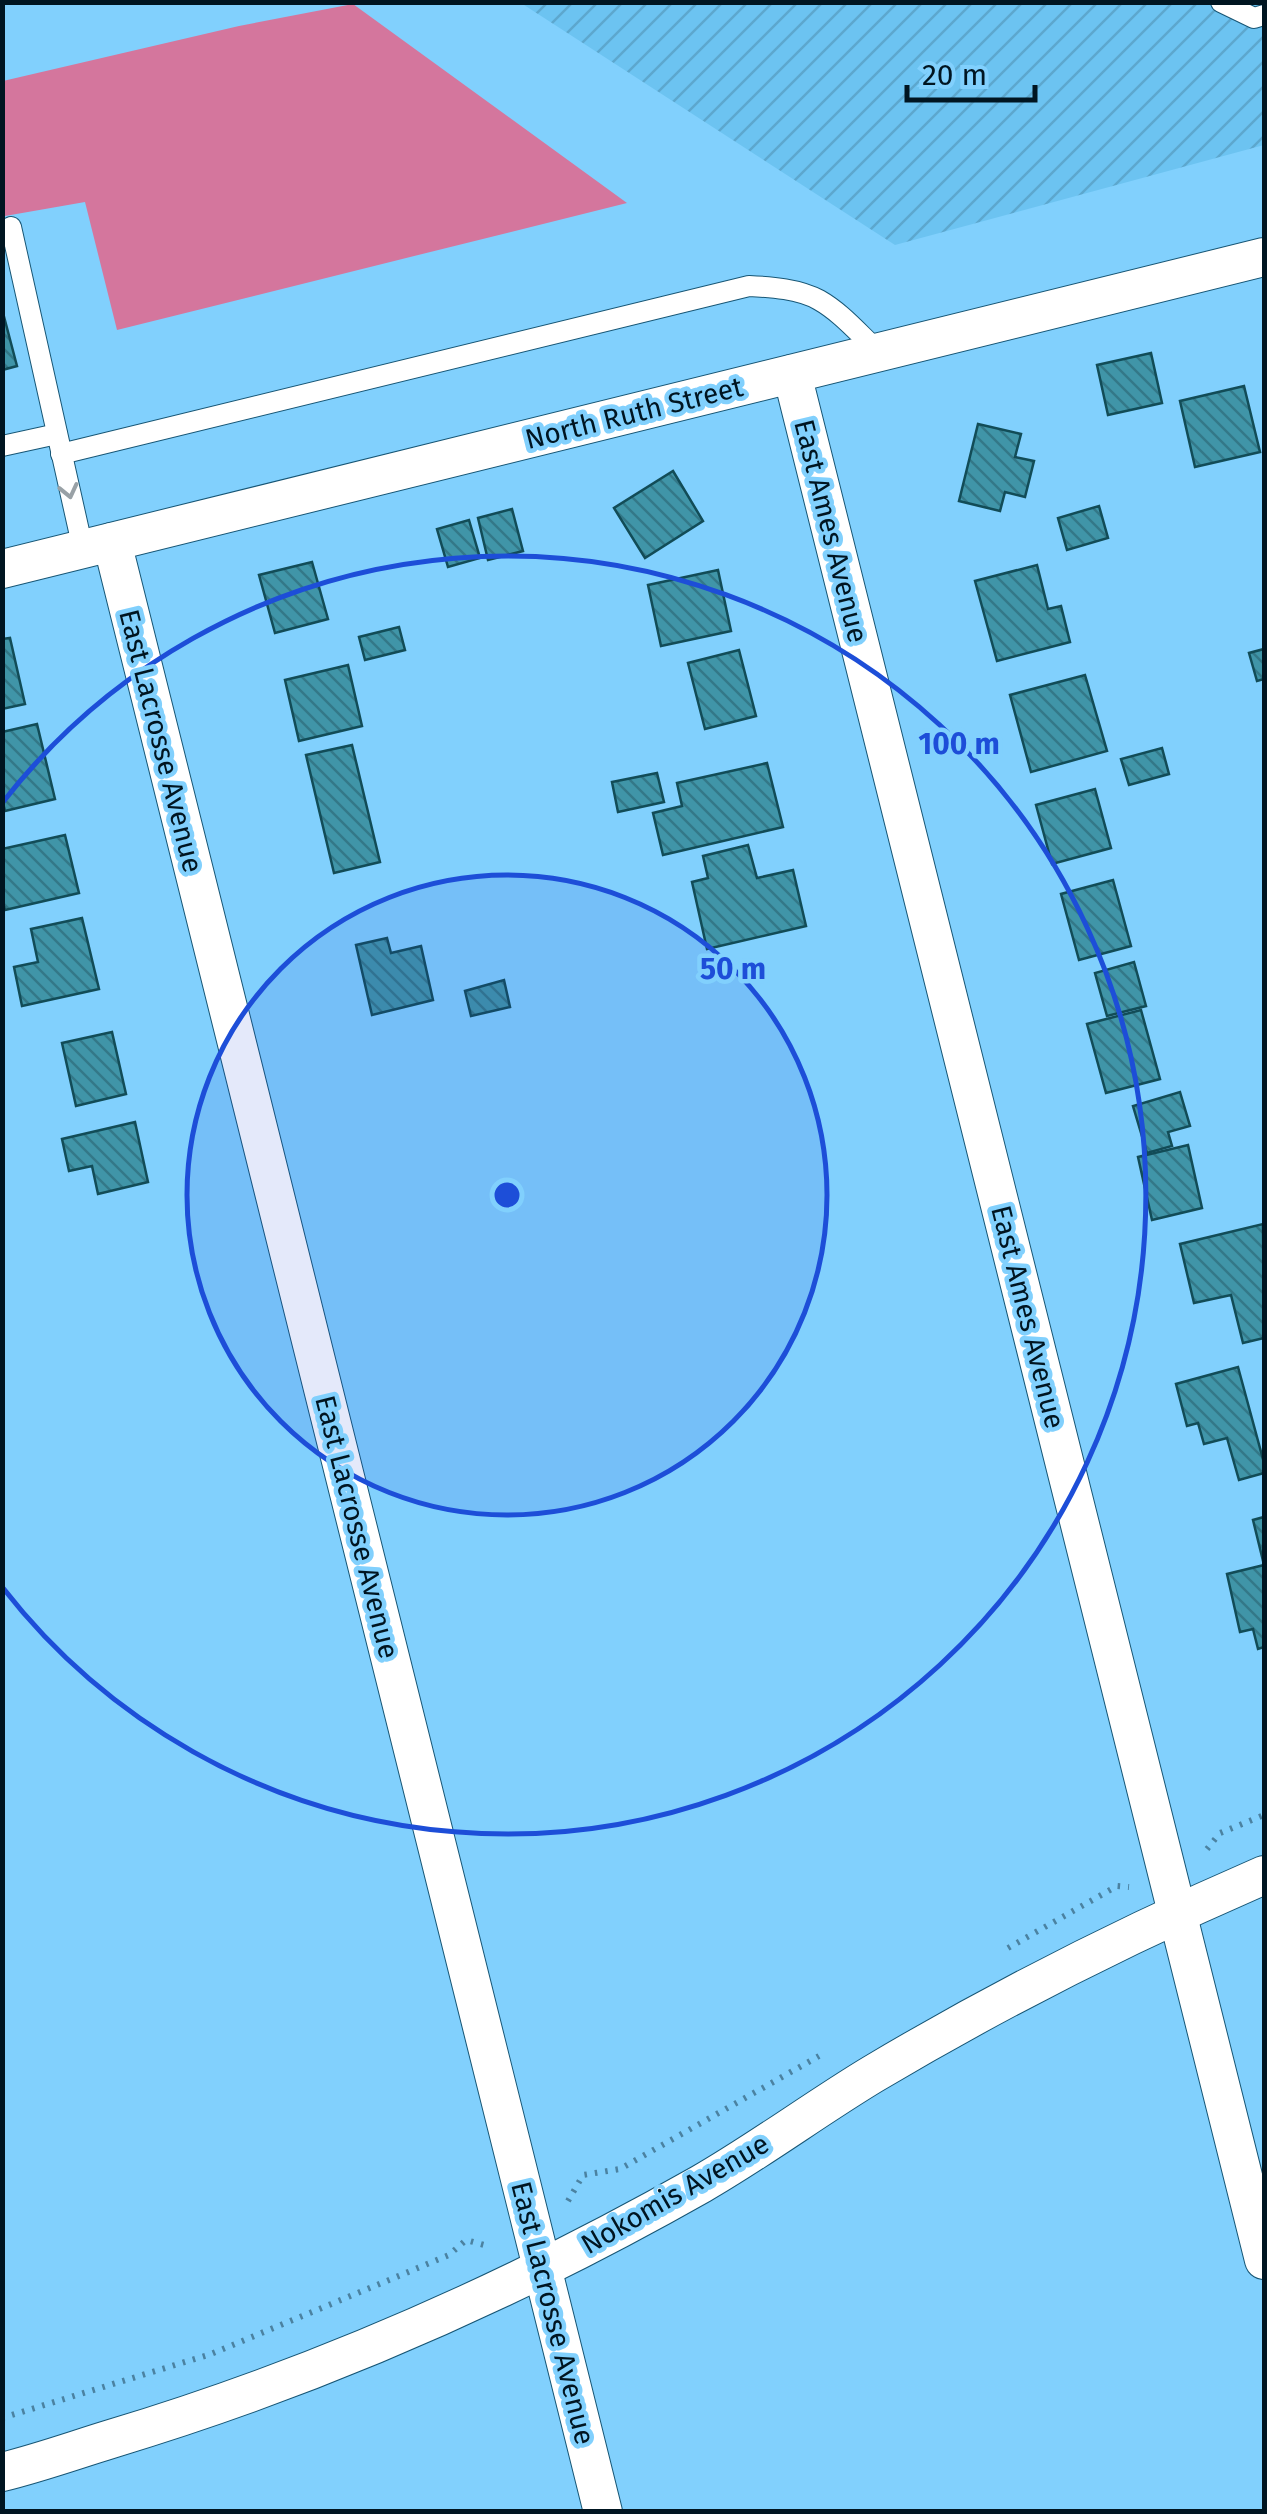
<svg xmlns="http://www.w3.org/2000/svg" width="1267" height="2514" viewBox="0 0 1267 2514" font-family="'Fira Sans',sans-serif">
<defs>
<pattern id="industrial-furrows" width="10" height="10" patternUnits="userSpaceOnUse" patternTransform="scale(2.5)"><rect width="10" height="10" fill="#6cc3f1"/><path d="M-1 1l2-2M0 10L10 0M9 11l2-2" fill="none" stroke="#5ca7ce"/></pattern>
<pattern id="building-back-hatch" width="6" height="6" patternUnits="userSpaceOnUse" patternTransform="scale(2.5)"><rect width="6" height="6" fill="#4095a8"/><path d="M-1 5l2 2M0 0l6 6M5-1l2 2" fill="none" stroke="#337888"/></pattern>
</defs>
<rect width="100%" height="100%" fill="#81d0fd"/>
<path fill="url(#industrial-furrows)" d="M 521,3 L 1264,3 L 1264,145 L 895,245 Z"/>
<path fill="#d4769d" d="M 353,4 L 627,203 L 117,330 L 85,202 L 5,216 L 2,207 L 3,81 L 239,26 Z"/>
<g fill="url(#building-back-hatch)" stroke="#124c57" stroke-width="2.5">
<path d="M 2,309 L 17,366 L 2,370 Z"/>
<path d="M 1151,353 L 1162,403 L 1108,415 L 1097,365 Z"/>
<path d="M 1244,386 L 1260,452 L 1195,467 L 1180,401 Z"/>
<path d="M 978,424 L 1021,434 L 1015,457 L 1034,461 L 1025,497 L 1005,492 L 1000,511 L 959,501 Z"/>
<path d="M 673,471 L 703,521 L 645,558 L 614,508 Z"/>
<path d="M 1099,506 L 1108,538 L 1067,550 L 1058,518 Z"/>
<path d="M 512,509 L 523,551 L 488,560 L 478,518 Z"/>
<path d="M 469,520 L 480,558 L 448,567 L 437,529 Z"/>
<path d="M 312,562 L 328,619 L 275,633 L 259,575 Z"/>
<path d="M 1037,565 L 1048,609 L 1061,606 L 1070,642 L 997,661 L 975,581 Z"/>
<path d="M 718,570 L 731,631 L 661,646 L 648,585 Z"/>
<path d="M 399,627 L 405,650 L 365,660 L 359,637 Z"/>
<path d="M 10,638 L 25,704 L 2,709 L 2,639 Z"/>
<path d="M 1264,649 L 1264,679 L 1257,681 L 1249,653 Z"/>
<path d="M 739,650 L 756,716 L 705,729 L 688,663 Z"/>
<path d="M 348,665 L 362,726 L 299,741 L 285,680 Z"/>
<path d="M 1085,675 L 1107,751 L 1031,772 L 1010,695 Z"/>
<path d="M 37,724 L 55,799 L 5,811 L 2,799 L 2,732 Z"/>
<path d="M 352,745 L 380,862 L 334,873 L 306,755 Z"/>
<path d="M 1162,748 L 1169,774 L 1129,785 L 1121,759 Z"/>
<path d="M 767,763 L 783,827 L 663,855 L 653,813 L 682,806 L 677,783 Z"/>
<path d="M 657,773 L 664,802 L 618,812 L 612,782 Z"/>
<path d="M 1095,789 L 1111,848 L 1052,864 L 1036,805 Z"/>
<path d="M 65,835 L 79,893 L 5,910 L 2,899 L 2,849 Z"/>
<path d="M 748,845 L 757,878 L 793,870 L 806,926 L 707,949 L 692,882 L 708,878 L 703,856 Z"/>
<path d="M 1113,880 L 1131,946 L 1079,960 L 1061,894 Z"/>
<path d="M 82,918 L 99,989 L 22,1006 L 14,967 L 38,962 L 31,929 Z"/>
<path d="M 387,938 L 391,953 L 421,946 L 433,1000 L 372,1015 L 356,945 Z"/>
<path d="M 1134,962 L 1146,1006 L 1107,1016 L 1095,973 Z"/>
<path d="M 504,980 L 510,1007 L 471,1016 L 465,991 Z"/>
<path d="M 1141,1010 L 1160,1079 L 1106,1093 L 1087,1024 Z"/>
<path d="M 112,1032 L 126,1094 L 76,1106 L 62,1043 Z"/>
<path d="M 1180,1092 L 1190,1126 L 1168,1132 L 1172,1146 L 1147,1153 L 1133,1106 Z"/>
<path d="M 135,1122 L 148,1182 L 98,1194 L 92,1166 L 69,1171 L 62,1139 Z"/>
<path d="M 1188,1145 L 1202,1208 L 1152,1220 L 1138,1157 Z"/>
<path d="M 1263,1224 L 1264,1338 L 1243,1343 L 1231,1295 L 1194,1303 L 1180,1244 Z"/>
<path d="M 1238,1367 L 1264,1463 L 1264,1473 L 1239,1480 L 1227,1438 L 1204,1444 L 1198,1423 L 1187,1426 L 1176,1384 Z"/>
<path d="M 1264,1517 L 1264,1647 L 1258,1649 L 1253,1629 L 1240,1632 L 1227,1574 L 1264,1565 L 1253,1520 Z"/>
</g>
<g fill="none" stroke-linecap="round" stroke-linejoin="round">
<defs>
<g id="lane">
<path d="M 1221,2 L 1254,18 L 1264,15"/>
<path d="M 11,227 L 83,549"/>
<path d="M 2,446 L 57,434"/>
<path d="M 61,454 L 749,286 C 772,287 799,289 819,300 C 842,313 860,335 879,352"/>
</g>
<g id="street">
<path d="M 792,374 L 1264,2260"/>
<path d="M 112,542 L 603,2512"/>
<path d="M 2,569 L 1264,257"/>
<path d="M 2,2472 C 39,2463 75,2450 111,2439 C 317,2377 514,2290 701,2184 C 760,2150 815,2109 873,2074 C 999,1999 1130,1933 1264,1875"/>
</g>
</defs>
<use href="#lane" stroke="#175675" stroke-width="22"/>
<use href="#street" stroke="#175675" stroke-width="40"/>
<g stroke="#4b82a1" stroke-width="6" stroke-dasharray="2.5 8" stroke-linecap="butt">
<path d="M 1207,1849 L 1220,1833 L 1264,1815"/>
<path d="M 1008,1948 L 1117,1886 L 1129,1887"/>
<path d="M 568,2201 L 583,2175 L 620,2169 L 819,2056"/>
<path d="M 2,2418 L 211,2354 L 449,2255 L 466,2240 L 488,2246"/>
</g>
<use href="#lane" stroke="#fff" stroke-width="20"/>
<use href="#street" stroke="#fff" stroke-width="38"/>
</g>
<defs><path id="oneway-chevron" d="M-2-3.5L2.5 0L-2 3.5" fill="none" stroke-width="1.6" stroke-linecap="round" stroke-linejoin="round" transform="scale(2.5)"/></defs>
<use stroke="#99a1a6" href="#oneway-chevron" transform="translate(69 491) rotate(77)"/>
<circle cx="507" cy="1195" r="320" fill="#1d4ed8" fill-opacity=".12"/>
<g fill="none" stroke="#1d4ed8" stroke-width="5">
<circle cx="507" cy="1195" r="320"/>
<path d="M3 802A639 639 0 1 1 3 1588"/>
</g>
<g text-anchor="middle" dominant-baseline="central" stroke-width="9" stroke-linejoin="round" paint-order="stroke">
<g font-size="28" fill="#001521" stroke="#81d0fd">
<text transform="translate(634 413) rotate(-14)">North Ruth Street</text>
<text transform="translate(831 531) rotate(76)">East Ames Avenue</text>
<text transform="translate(161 741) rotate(76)">East Lacrosse Avenue</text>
<text transform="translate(1028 1317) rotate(76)">East Ames Avenue</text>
<text transform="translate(357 1527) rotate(76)">East Lacrosse Avenue</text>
<text transform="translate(675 2194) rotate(-30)">Nokomis Avenue</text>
<text transform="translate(553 2313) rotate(76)">East Lacrosse Avenue</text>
</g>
</g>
<circle cx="507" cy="1195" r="15" fill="#1d4ed8" stroke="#81d0fd" stroke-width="5"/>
<g font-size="30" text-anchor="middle" font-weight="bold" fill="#1d4ed8" stroke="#81d0fd" stroke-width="9" stroke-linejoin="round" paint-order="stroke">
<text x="959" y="754">100 m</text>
<text x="733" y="979">50 m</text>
</g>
<rect width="1267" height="2514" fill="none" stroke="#001521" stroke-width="10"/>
<path d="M907 85v15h128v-15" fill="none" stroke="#001521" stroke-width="5"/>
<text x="922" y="85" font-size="30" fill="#001521" stroke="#81d0fd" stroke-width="8" paint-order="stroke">20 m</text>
</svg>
